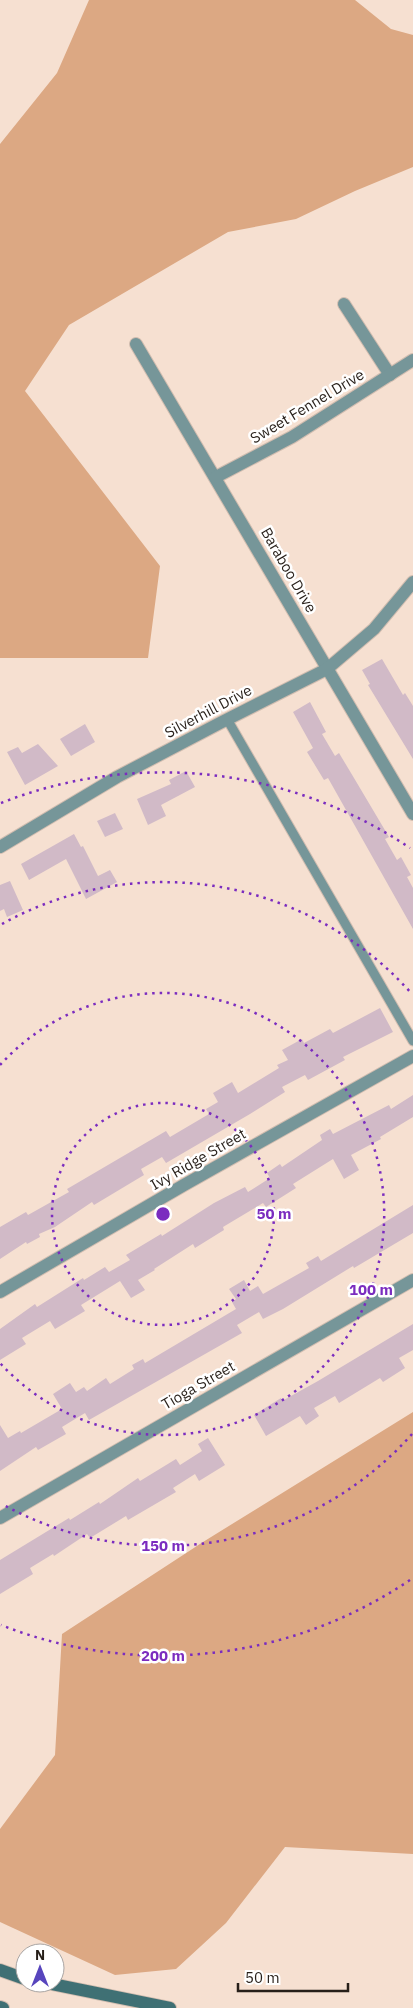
<svg xmlns="http://www.w3.org/2000/svg" width="413" height="2008" viewBox="0 0 413 2008" font-family="'IBM Plex Sans',sans-serif">
<rect width="100%" height="100%" fill="#f6e0d1"/>
<g fill="#dca883">
<path d="M 89,0 L 355,0 L 391,29 L 413,35 L 413,167 L 355,191 L 296,219 L 228,232 L 69,325 L 25,391 L 160,566 L 148,658 L 0,658 L 0,144 L 57,73 Z"/>
<path d="M 413,1412 L 413,1854 L 285,1847 L 226,1923 L 176,1969 L 115,1975 L 0,1922 L 0,1829 L 55,1755 L 62,1634 L 203,1542 Z"/>
</g>
<g fill="#d1bac7">
<path d="M 382,659 L 403,695 L 405,693 L 413,706 L 413,759 L 368,685 L 370,684 L 362,670 Z"/>
<path d="M 310,702 L 326,732 L 322,734 L 335,756 L 339,753 L 354,778 L 389,837 L 385,839 L 397,860 L 401,857 L 411,875 L 407,877 L 413,888 L 413,929 L 328,778 L 324,780 L 307,752 L 313,748 L 293,712 Z"/>
<path d="M 85,724 L 95,742 L 71,756 L 60,739 Z"/>
<path d="M 38,744 L 58,766 L 25,785 L 7,752 L 18,747 L 22,753 Z"/>
<path d="M 186,771 L 195,787 L 161,805 L 166,816 L 148,825 L 137,799 L 171,784 L 169,780 Z"/>
<path d="M 115,813 L 123,829 L 105,837 L 97,821 Z"/>
<path d="M 74,834 L 81,847 L 83,846 L 98,876 L 110,870 L 117,882 L 86,899 L 66,859 L 29,880 L 21,864 Z"/>
<path d="M 10,881 L 23,910 L 7,917 L 4,909 L 0,911 L 0,885 Z"/>
<path d="M 380,1008 L 393,1032 L 343,1057 L 345,1060 L 308,1080 L 305,1075 L 282,1087 L 285,1092 L 250,1114 L 166,1163 L 162,1157 L 141,1169 L 144,1175 L 94,1205 L 92,1202 L 55,1227 L 39,1234 L 40,1237 L 27,1244 L 26,1242 L 0,1259 L 0,1227 L 26,1212 L 28,1215 L 69,1192 L 67,1189 L 166,1131 L 170,1137 L 209,1114 L 206,1109 L 218,1102 L 213,1093 L 232,1082 L 238,1093 L 279,1068 L 277,1065 L 288,1060 L 282,1050 L 302,1039 L 304,1043 L 330,1029 L 333,1033 Z"/>
<path d="M 413,1095 L 413,1117 L 380,1137 L 381,1139 L 351,1155 L 359,1170 L 344,1179 L 333,1159 L 293,1184 L 296,1188 L 266,1207 L 263,1203 L 223,1227 L 224,1230 L 195,1248 L 193,1244 L 154,1269 L 155,1270 L 138,1280 L 145,1290 L 131,1298 L 120,1281 L 81,1305 L 85,1311 L 55,1329 L 50,1321 L 22,1338 L 26,1344 L 0,1360 L 0,1329 L 35,1304 L 37,1307 L 83,1278 L 84,1280 L 105,1267 L 109,1272 L 130,1260 L 126,1255 L 161,1234 L 162,1236 L 214,1203 L 245,1187 L 248,1192 L 270,1178 L 267,1173 L 280,1164 L 282,1167 L 322,1140 L 320,1135 L 330,1129 L 333,1134 L 389,1105 L 391,1109 Z"/>
<path d="M 413,1205 L 413,1233 L 354,1268 L 353,1266 L 283,1309 L 263,1319 L 259,1312 L 237,1325 L 242,1333 L 89,1420 L 85,1413 L 62,1427 L 66,1434 L 38,1450 L 36,1447 L 0,1471 L 0,1425 L 8,1438 L 20,1431 L 21,1433 L 62,1409 L 53,1394 L 70,1383 L 76,1392 L 84,1387 L 87,1391 L 106,1378 L 110,1384 L 134,1369 L 132,1365 L 143,1359 L 145,1363 L 236,1309 L 232,1302 L 236,1299 L 229,1289 L 244,1280 L 250,1291 L 258,1286 L 263,1294 L 309,1268 L 306,1263 L 318,1256 L 321,1261 Z"/>
<path d="M 413,1324 L 413,1350 L 399,1358 L 405,1368 L 383,1382 L 380,1378 L 339,1403 L 335,1396 L 314,1408 L 319,1416 L 306,1425 L 300,1416 L 266,1436 L 254,1415 L 281,1398 L 282,1401 L 318,1381 Z"/>
<path d="M 208,1438 L 225,1465 L 199,1481 L 195,1474 L 173,1488 L 176,1492 L 128,1520 L 126,1516 L 90,1538 L 87,1534 L 54,1556 L 53,1554 L 30,1568 L 33,1574 L 0,1594 L 0,1560 L 69,1518 L 70,1520 L 99,1502 L 100,1504 L 138,1478 L 140,1481 L 176,1459 L 180,1465 L 202,1451 L 198,1444 Z"/>
</g>
<g fill="none" stroke-linecap="round" stroke-linejoin="round">
<defs>
<path id="service" d="M 227,719 L 413,1041"/>
<g id="minor">
<path d="M 344,304 L 390,375"/>
<path d="M 136,344 L 413,814"/>
<path d="M 216,477 L 292,437 L 413,360"/>
<path d="M 0,847 L 117,777 L 220,723 L 327,669 L 374,629 L 413,582"/>
<path d="M 0,1292 L 184,1185 L 413,1056"/>
</g>
<path id="tertiary" d="M 0,1518 L 413,1280"/>
<g id="secondary">
<path d="M 0,1970 L 25,1979"/>
<path d="M 47,1983 L 170,2008"/>
<path d="M 0,2007 L 3,2008"/>
</g>
</defs>
<use href="#service" stroke="#d1bdb0" stroke-width="11"/>
<use href="#minor" stroke="#d1bdb0" stroke-width="14"/>
<use href="#tertiary" stroke="#d1bdb0" stroke-width="14"/>
<use href="#secondary" stroke="#d1bdb0" stroke-width="14"/>
<use href="#service" stroke="#769699" stroke-width="9"/>
<use href="#minor" stroke="#769699" stroke-width="12"/>
<use href="#tertiary" stroke="#769699" stroke-width="12"/>
<use href="#secondary" stroke="#3f7074" stroke-width="12"/>
</g>
<g fill="none" stroke="#7b2cbf" stroke-width="2.5" stroke-dasharray="2.5 5">
<circle cx="163" cy="1214" r="111"/>
<path d="M0 1065A221 221 0 1 1 0 1363"/>
<path d="M412 1434A332 332 0 0 1 2 1504M2 924A332 332 0 0 1 412 994"/>
<path d="M410 1580A442 442 0 0 1 1 1625M1 803A442 442 0 0 1 410 848"/>
</g>
<g text-anchor="middle" dominant-baseline="central" stroke-width="5" stroke-linejoin="round" paint-order="stroke">
<g font-size="15" fill="#271f19" stroke="#fff">
<text transform="translate(307 406) rotate(-31)">Sweet Fennel Drive</text>
<text transform="translate(289 570) rotate(60)">Baraboo Drive</text>
<text transform="translate(208 711) rotate(-28)">Silverhill Drive</text>
<text transform="translate(198 1159) rotate(-30)">Ivy Ridge Street</text>
<text transform="translate(198 1385) rotate(-30)">Tioga Street</text>
</g>
</g>
<circle cx="163" cy="1214" r="8" fill="#7b2cbf" stroke="#fff" stroke-width="2.5"/>
<g font-size="15" text-anchor="middle" font-weight="bold" fill="#7b2cbf" stroke="#fff" stroke-width="5" stroke-linejoin="round" paint-order="stroke">
<text x="274" y="1219">50 m</text>
<text x="371" y="1295">100 m</text>
<text x="163" y="1551">150 m</text>
<text x="163" y="1661">200 m</text>
</g>
<g transform="translate(40 1968)"><circle r="24" fill="#ffffff" stroke="#a9a5a3"/>
<path d="M0-4L9 19L0 12L-9 19Z" fill="#5745bd"/>
<text y="-8" font-size="14" font-weight="bold" text-anchor="middle" fill="#271f19">N</text>
</g>
<path d="M238 1983v8h110v-8" fill="none" stroke="#271f19" stroke-width="2.5"/>
<text x="245" y="1983" font-size="15" fill="#271f19" stroke="#ffffff" stroke-width="4" paint-order="stroke">50 m</text>
</svg>
